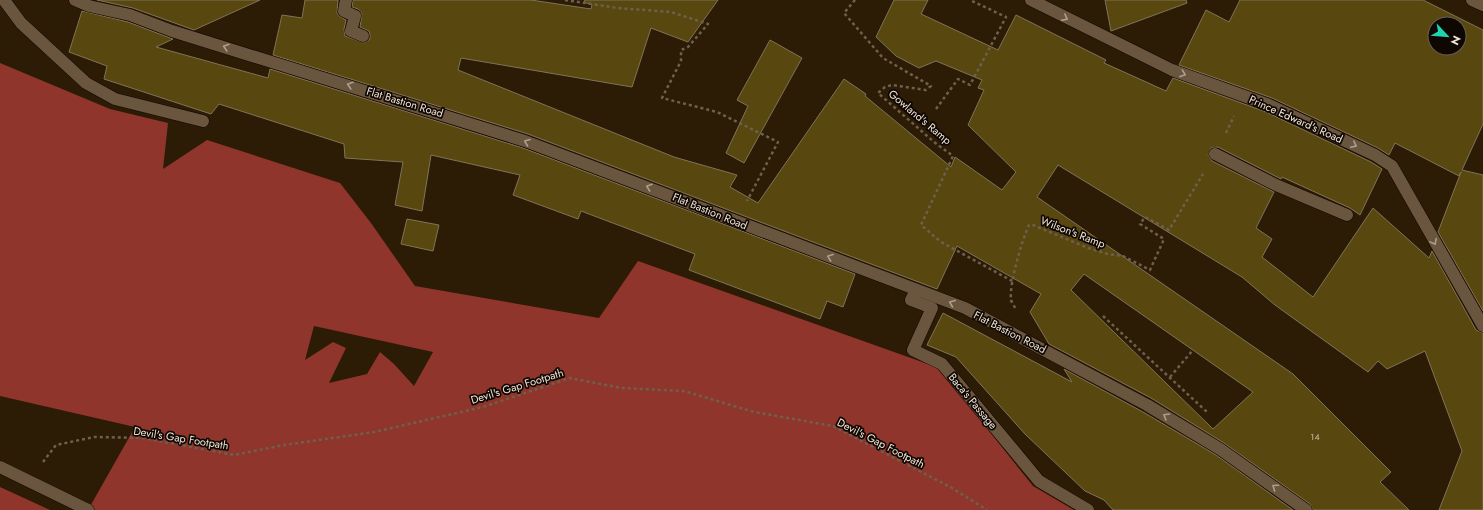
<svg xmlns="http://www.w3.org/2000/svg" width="1483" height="510" viewBox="0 0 1483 510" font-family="Jost,sans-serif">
<rect width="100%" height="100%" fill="#2c1b05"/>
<g fill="#8f352c" fill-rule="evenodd">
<path d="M 0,63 L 110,109 L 168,123 L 163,169 L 207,140 L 340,183 L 371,223 L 415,286 L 599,318 L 638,261 L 939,368 L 1033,486 L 1074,510 L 88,510 L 135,427 L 0,396 ZM 314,326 L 433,352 L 414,386 L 394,364 L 380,352 L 367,374 L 329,383 L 346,348 L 333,342 L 305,360 Z"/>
<path d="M 0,487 L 50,510 L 0,510 Z"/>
</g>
<g fill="#58470f" stroke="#7f7558" fill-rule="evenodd">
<path d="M 97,0 L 260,0 L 194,30 L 133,8 Z"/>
<path d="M 305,0 L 338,0 L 337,13 L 339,16 L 346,20 L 344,29 L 345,36 L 364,43 L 370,39 L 370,35 L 369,31 L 360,27 L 362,14 L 358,9 L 352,7 L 353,0 L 531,0 L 591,9 L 592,5 L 584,2 L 585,0 L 718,0 L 688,42 L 651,28 L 632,87 L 461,58 L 458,70 L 674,157 L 737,175 L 730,187 L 758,203 L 844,79 L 866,94 L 865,96 L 951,167 L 955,157 L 1002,190 L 1016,172 L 968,125 L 984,90 L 978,88 L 982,80 L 936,61 L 919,68 L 896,56 L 876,37 L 894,0 L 928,0 L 921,14 L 998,50 L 1016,15 L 1106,60 L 1104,63 L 1166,91 L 1173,78 L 1266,112 L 1371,162 L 1382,169 L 1360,215 L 1350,208 L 1282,177 L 1281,179 L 1279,178 L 1218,147 L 1211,148 L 1208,155 L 1212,161 L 1274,192 L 1256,228 L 1272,239 L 1262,257 L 1313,297 L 1373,208 L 1429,258 L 1432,251 L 1476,330 L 1483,333 L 1483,510 L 1439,510 L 1462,451 L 1425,351 L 1387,369 L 1378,361 L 1368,372 L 1275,305 L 1242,277 L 1058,165 L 1037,197 L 1293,374 L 1391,472 L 1380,482 L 1409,510 L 1313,510 L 1310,504 L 1224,443 L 1151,398 L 1049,344 L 1030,312 L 1041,294 L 957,246 L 937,289 L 528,134 L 273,55 L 282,15 L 302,18 ZM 1084,274 L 1253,392 L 1213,429 L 1071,290 Z"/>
<path d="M 1105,0 L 1186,0 L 1187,3 L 1111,31 Z"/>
<path d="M 1240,0 L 1423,0 L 1483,30 L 1483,124 L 1462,170 L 1483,175 L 1483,311 L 1438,232 L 1461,172 L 1459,176 L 1395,143 L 1389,155 L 1378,148 L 1272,98 L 1179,65 L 1206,10 L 1229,22 ZM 1435,24 L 1459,24 L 1459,48 L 1435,48 Z"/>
<path d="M 82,11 L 128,22 L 173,39 L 156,47 L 268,78 L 270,69 L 523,148 L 855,274 L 843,307 L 827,301 L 820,319 L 689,270 L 695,254 L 581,211 L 578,219 L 513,195 L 520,175 L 431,155 L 422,211 L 395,205 L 403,162 L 345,158 L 344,144 L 219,104 L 211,114 L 104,79 L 107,66 L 69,52 Z"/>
<path d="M 770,40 L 802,58 L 744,163 L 726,153 L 748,106 L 737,100 Z"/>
<path d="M 407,219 L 439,225 L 433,251 L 401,244 Z"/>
<path d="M 943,313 L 1072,382 L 1064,369 L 1143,412 L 1216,455 L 1293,510 L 1113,510 L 1104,500 L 1085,491 L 1025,434 L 956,357 L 927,345 Z"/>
</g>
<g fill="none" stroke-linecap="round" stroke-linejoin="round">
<defs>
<path id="service" d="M 0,467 L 88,510"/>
<g id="pedestrian">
<path d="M 4,0 L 21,23 L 86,83 L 115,99 L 203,121"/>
<path d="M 346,0 L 344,11 L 355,16 L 351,31 L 363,36"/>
<path d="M 1215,154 L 1276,185 L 1347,215"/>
<path d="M 916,290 L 911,300 L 932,308 L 913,350 L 942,364 L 1039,481 L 1088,510"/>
</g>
<path id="minor" d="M 75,0 L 89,6 L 130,15 L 172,31 L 525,141 L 965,308 L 1147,405 L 1220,449 L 1306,510"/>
<g id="tertiary">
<path d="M 1031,0 L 1172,70 L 1269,105 L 1375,155 L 1392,166 L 1483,326"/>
<path d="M 1472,0 L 1483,5"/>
</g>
</defs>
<use href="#service" stroke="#140500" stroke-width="13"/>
<use href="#pedestrian" stroke="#140500" stroke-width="13"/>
<use href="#minor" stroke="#140500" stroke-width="13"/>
<use href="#tertiary" stroke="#140500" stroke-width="13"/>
<g stroke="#6f604d" stroke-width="2.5" stroke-dasharray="3 3" stroke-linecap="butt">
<path d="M 565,0 L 618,8 L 671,12 L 708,24 L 688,47 L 681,50 L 681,61 L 662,98 L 717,112 L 778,142 L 747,201"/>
<path d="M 855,0 L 844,13 L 883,58 L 931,86 L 926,90 L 892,85 L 885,87 L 878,93 L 934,142 L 953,156 L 921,225 L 941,242 L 1014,282"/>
<path d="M 936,109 L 958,79 L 970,85 L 1006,17 L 970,0"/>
<path d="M 1226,133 L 1234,116"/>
<path d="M 1015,308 C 1014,305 1012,303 1011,300 C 1009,284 1022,240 1029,225 L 1033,225 L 1088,248 L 1108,254 L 1123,256 L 1150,270 L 1164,239 L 1140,224 L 1145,217 L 1169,230 L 1203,174"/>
<path d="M 1103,316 L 1207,412"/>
<path d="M 1170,377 L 1193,350"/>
<path d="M 43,462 L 56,445 L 94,437 L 143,438 L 234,455 L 284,445 L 374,432 L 483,407 L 570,378 L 621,388 L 684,391 L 754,412 L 833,426 L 952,488 L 987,510"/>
</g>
<use href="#service" stroke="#6a563f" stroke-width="12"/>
<use href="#pedestrian" stroke="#6a563f" stroke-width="12"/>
<use href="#minor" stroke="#6a563f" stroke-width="12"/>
<use href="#tertiary" stroke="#6a563f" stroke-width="12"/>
</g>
<defs><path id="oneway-chevron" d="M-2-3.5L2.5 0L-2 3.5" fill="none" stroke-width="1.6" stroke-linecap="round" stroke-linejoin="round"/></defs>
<g stroke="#ae9e8c">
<use href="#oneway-chevron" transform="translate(1065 18) rotate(27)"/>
<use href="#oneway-chevron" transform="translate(226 47) rotate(-163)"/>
<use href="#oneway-chevron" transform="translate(1183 74) rotate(20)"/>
<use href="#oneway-chevron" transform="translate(350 85) rotate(-163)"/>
<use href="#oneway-chevron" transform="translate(527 142) rotate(-159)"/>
<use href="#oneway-chevron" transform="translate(1354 145) rotate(25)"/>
<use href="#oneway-chevron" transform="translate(649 187) rotate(-161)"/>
<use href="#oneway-chevron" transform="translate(1434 242) rotate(62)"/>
<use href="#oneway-chevron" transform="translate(830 257) rotate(-160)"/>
<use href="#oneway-chevron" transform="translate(952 303) rotate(-158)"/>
<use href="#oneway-chevron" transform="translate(1166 416) rotate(-149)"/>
<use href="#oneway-chevron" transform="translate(1275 487) rotate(-145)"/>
</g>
<g text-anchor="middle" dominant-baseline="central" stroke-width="3.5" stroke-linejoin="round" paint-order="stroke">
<g font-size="9" fill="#ccbea6">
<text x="1315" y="436">14</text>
</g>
<g font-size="11" fill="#f2e6d9" stroke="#0f0702">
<text transform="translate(405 102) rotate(17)">Flat Bastion Road</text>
<text transform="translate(920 117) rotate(40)">Gowland's Ramp</text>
<text transform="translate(1296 119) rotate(24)">Prince Edward's Road</text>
<text transform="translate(710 211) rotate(22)">Flat Bastion Road</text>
<text transform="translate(1073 232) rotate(21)">Wilson's Ramp</text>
<text transform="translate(1010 332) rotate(27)">Flat Bastion Road</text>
<text transform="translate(517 386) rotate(-17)">Devil's Gap Footpath</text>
<text transform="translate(973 401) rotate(50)">Baca's Passage</text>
<text transform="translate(181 438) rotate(9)">Devil's Gap Footpath</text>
<text transform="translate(881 443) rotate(27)">Devil's Gap Footpath</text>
</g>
</g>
<g transform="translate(1447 36) rotate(116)"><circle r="19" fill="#0f0702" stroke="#6a6058"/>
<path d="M0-3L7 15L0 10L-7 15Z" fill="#1fd5b0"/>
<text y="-6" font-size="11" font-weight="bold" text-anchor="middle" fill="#f2e6d9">N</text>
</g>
</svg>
